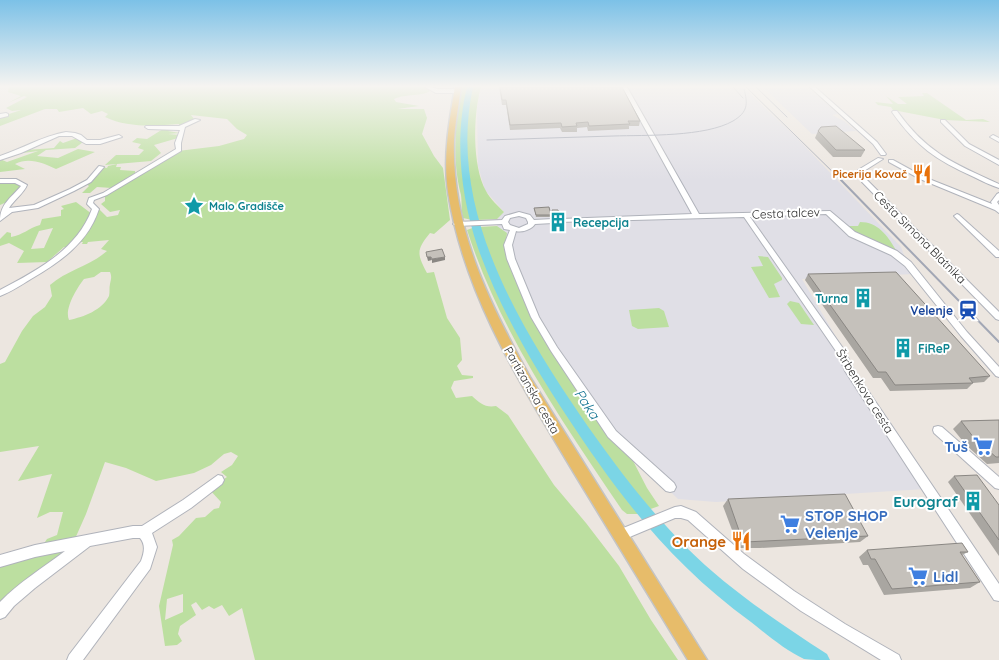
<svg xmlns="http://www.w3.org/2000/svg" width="999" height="660" viewBox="0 0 999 660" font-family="Quicksand,sans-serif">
<rect width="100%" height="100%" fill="#ece6e0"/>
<g fill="#e0dfe6">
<path d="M 481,87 L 743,87 L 797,138 L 901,247 L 908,266 L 914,274 L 802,279 L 925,489 L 716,502 L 678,499 L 629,452 L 554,349 L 505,248 L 507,234 L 497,226 L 497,219 L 504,212 L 485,190 L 478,166 L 477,108 Z"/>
<path d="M 763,87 L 807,87 L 838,114 L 832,115 L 844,121 L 856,131 L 812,134 Z"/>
</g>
<g fill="#bcdfa0" fill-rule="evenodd">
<path d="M 9,87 L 427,87 L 430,91 C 424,96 404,94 394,99 L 396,102 L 419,106 L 397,109 L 424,109 L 427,118 L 422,134 L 434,156 L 443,168 L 450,220 L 434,234 L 430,233 C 416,250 417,254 427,273 L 434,272 L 447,318 L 460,338 L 462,360 L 457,366 L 462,375 L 473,376 L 473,378 L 454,381 L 451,388 L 456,398 L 472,396 C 480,403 485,408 496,406 L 508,415 L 554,485 L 586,523 L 619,566 L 651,620 L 678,660 L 255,660 L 242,608 L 229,616 L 222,605 L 214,609 L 209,606 L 202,610 L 196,602 L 191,605 L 196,615 L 180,626 L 178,634 L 182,641 L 177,645 L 165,646 L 159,606 L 173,545 L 172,540 L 179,536 L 196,518 L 205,517 L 214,509 L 219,508 L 221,502 L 209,489 L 227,477 L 221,472 L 232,465 L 238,456 L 231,452 L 224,454 L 211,465 L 194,473 L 156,481 L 126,468 L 105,462 L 86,514 L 74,541 L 43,545 L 47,539 L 57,535 L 63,512 L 50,512 L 37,518 L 52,474 L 18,481 L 39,446 L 0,452 L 0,364 L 5,362 L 22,331 L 33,316 L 45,307 L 52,296 L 50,285 C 67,270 90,266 107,251 L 101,249 L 109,240 L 88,242 L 87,244 L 82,244 L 83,242 L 79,242 L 98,208 L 107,217 L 118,215 L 120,210 L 110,212 L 101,204 L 105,201 L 105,195 L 178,151 L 219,146 L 244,139 L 247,135 L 237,129 L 227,119 L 191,115 L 194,119 L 179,126 L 179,124 C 155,126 128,128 105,117 L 108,114 L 102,111 L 91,114 L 83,108 L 59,112 L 57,109 L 45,109 L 0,126 L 0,117 L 21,110 L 12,111 L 6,108 L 27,97 L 24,96 L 8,103 L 21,96 L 8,92 ZM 101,272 L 110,272 C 112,277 111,279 110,284 C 109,288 110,292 109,296 C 102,310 84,317 69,320 C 64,309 77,288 84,279 L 94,277 ZM 183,594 L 183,612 L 165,620 L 167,599 Z"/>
<path d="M 462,87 L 469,87 L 462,145 L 462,167 L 472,220 L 463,218 C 461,210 462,202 461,195 C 452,160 455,123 462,87 Z"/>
<path d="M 472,87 L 481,87 C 473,114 472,166 486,191 C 490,199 498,206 504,212 L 497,219 L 476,220 C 468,188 465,159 467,126 C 468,113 468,100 472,87 Z"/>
<path d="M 922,93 L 927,93 L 966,120 L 983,119 L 990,122 L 945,120 L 893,110 L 891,107 L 878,105 L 875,102 L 893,104 L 886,96 L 898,104 L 907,104 L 898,97 L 924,96 Z"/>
<path d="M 176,128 L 168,131 L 180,133 L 168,134 L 180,135 L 178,138 L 154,145 L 161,153 L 151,161 L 105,165 L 116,155 L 139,155 L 144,150 L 138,148 L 141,144 L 132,142 L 137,138 L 147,139 L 163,129 Z"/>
<path d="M 80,137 L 83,142 L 75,148 L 46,150 L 37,156 L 58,158 L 78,149 L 95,152 L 56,169 C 43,163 29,157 15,164 L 25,169 L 0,172 L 0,159 L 7,162 L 38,151 L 15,154 L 26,150 L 54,148 L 60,141 L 63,143 Z"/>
<path d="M 117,164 L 116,167 L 121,167 L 120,170 L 135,171 L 135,173 L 112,188 L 97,187 L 90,193 L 82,193 L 89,186 L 85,183 L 102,167 L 107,168 L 108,166 Z"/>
<path d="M 11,181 L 19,184 L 21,188 L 9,201 L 0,205 L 0,182 Z"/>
<path d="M 76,202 L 92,214 L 84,230 L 68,247 L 64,247 L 47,262 L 17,263 L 24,251 L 9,243 L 0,246 L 0,239 L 7,232 L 11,233 L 11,237 C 23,235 29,228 40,225 L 42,219 L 61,216 L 61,210 L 64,209 L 61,206 ZM 53,228 L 44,248 L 31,249 L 39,231 Z"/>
<path d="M 860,222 C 878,222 887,235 896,250 L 857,234 L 848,226 L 858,226 Z"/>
<path d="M 497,226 L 507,233 L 505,248 L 530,312 L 630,455 L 647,488 L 659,506 L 645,511 C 578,424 515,332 479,227 Z"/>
<path d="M 475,227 C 500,304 536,363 580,430 C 599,459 618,488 640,514 L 627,514 L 622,510 C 562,421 500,332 467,230 Z"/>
<path d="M 758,256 L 768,257 L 782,278 L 782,280 L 774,284 L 780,297 L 769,298 L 751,267 L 763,266 Z"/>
<path d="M 790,301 L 799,303 L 814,325 L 801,324 L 787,304 Z"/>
<path d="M 659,308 L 664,311 L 669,327 L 638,329 L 632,326 L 629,310 Z"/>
<path d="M 63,549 L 63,558 L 0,609 L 0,562 Z"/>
</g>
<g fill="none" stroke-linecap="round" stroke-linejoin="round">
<path fill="#7bd5e6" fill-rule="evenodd" d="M 467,87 L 473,87 C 447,207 516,320 580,415 C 612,461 646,507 686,547 C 728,589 778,622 827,654 L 830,660 C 822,660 810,660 804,659 C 786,651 766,634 751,622 C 671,564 619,496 566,415 C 531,362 499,307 478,248 C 461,198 454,139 467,87 Z"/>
<defs>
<g id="minor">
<path d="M 425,87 L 431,87 L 437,89 L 457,89 L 460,91 L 457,93 L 436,93 Z"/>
<path d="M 622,87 L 627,87 L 699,214 L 830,211 L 855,232 L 897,251 L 911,262 L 967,332 L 999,367 L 999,377 L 996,376 L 961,336 L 905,266 L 891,255 L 849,236 L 826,214 L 750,217 L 845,351 L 852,367 L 999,584 L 999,601 L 994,600 L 845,371 L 838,354 L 744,217 L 559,222 L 557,221 L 561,219 L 692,214 Z"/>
<path d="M 810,87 L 815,87 L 877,142 L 886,154 L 885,155 L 881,155 L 873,144 Z"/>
<path d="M 893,111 L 897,111 C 927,153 953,163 999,184 L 999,188 C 990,185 982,181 974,177 C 936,160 916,146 892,112 Z"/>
<path d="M 6,113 L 8,114 L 8,116 L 0,118 L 0,114 Z"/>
<path d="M 195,119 L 200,120 L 185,127 L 181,143 L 181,151 L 107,195 L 94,200 L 93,203 L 99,209 C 88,243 60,262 31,279 C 21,285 11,292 0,296 L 0,290 C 36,271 77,250 92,209 L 87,204 L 89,198 L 103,193 L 176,149 L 175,143 L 180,130 L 148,129 L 145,127 L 146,126 L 179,126 Z"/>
<path d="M 941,120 L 945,120 L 969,144 L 999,160 L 999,165 L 965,146 L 941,122 Z"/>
<path d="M 66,132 L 75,133 L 81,135 L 87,140 L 100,140 L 119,135 L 122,137 L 100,144 L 86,144 L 72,136 L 59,136 L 21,153 L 0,160 L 0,156 C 22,149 42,136 66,132 Z"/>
<path d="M 993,135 L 999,138 L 999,142 L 990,137 Z"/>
<path d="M 878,158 L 883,159 L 864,171 L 863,174 L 867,180 L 999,312 L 999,320 L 996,319 L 862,182 L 857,174 L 858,170 Z"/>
<path d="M 889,160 L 893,160 L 924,177 L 992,204 L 991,202 L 997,194 L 999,193 L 999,200 L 997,202 L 999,205 L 999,213 L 995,210 L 920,179 L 889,162 Z"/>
<path d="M 99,166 L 104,167 L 91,182 L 74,191 L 38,208 L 12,212 L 0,221 C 0,204 11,198 21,186 L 15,183 L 0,183 L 0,179 L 16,179 L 27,185 C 24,193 14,200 9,208 L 34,205 L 70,189 L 87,180 Z"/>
<path d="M 519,212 L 530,215 L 534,220 L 553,219 L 557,221 L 553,223 L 535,224 C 532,229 522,233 516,231 L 512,245 L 515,259 L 539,317 L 557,347 L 616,431 L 674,483 L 676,487 L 674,491 L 670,492 L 666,491 L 608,437 L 551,351 L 531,317 L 507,259 L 504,245 L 510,230 L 504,229 L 502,224 L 457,226 L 453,224 L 457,222 L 502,220 L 505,216 ZM 519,216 L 526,218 L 528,222 L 528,224 L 519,228 L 510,225 L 508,222 L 510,218 Z"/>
<path d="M 957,214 L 959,215 L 999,251 L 999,257 L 996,257 L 955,217 L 954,216 Z"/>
<path d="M 938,426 L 942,427 L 999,477 L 999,489 L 995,488 L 934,433 L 933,430 L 934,427 Z"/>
<path d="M 218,475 L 222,476 L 224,480 L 222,484 L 191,508 L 152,533 L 157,547 L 150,569 L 83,660 L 67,660 L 69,655 L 141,561 C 144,553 146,545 140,538 L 133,538 L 90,546 L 35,588 L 14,606 L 5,617 L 0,619 L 0,602 C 19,582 43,568 65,551 L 35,557 L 0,567 L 0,555 L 35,545 L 133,526 L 142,526 L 183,500 Z"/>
<path d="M 681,506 L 696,512 L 744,554 L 794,591 L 845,624 L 899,655 L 901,660 L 881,660 L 801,611 L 743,569 L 688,520 L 681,518 L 675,518 L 620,541 L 616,539 L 614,535 L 616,531 L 675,507 Z"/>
</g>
<path id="major" d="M 455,87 L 461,87 C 459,104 455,123 454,140 C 451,226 489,303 530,377 L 707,660 L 688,660 C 650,598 612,535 574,473 C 521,384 464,296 448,192 C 443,157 449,122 455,87 Z"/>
</defs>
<use href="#minor" stroke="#b0b3bb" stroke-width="2"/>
<use href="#major" stroke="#c4c4c4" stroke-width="3"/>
<use href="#minor" fill="#fff" fill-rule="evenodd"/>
<use href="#major" fill="#e7bc6a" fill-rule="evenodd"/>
<g stroke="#a2a7b5" stroke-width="1">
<path d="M 733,87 L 743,98"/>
<path d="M 746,87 L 842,181"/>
<path d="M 756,87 L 787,117"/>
<path d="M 487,140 C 529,139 571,137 613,136 C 646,135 705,137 733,121 C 748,112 748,104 744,89"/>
</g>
<path stroke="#a2a7b5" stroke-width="2" d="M 841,180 L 999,342"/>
</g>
<g fill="#a9a6a1">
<path d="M 499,87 L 622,87 L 640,121 L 639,126 L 629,126 L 629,129 L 588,131 L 587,127 L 577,128 L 577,132 L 562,132 L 560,128 L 510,130 L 506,105 L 502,105 Z"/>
<path d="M 818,131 L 865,150 L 861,157 L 833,157 L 815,138 Z"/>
<path d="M 534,208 L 551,215 L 551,217 L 536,217 Z"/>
<path d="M 552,210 L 560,216 L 560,218 L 553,217 Z"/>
<path d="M 555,222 L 562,225 L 562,227 L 556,227 Z"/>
<path d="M 808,274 L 990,376 L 984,382 L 973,383 L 967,389 L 890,391 L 881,378 L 873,378 L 805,280 Z"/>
<path d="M 999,420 L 999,463 L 987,464 L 966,445 L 953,429 L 961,421 Z"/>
<path d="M 954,476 L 999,505 L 999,556 L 948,482 Z"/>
<path d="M 728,499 L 868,536 L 860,542 L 760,548 L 740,548 L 738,546 L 723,506 Z"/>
<path d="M 867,550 L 968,552 L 962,555 L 980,582 L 970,588 L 884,595 L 868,565 L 863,565 L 859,557 Z"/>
</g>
<g fill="#8a8783">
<path d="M 427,257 L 431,257 L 432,260 L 428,261 Z"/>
<path d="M 445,257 L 445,260 L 432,263 L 432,259 Z"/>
</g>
<g fill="#c5c1bb" stroke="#8a8783">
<path d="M 500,87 L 622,87 L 640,121 L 628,121 L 630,124 L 589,126 L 588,122 L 576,123 L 577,126 L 562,127 L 561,123 L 510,125 L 506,100 L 502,100 Z"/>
<path d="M 836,126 L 865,150 L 836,150 L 818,131 L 821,127 Z"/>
<path d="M 549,207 L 551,215 L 536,215 L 534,208 Z"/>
<path d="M 552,210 L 558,210 L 560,216 L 553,215 Z"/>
<path d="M 555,222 L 561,222 L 562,225 L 556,225 Z"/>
<path d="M 442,249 L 445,257 L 432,259 L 431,257 L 427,257 L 426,252 Z"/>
<path d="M 896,272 L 990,376 L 969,378 L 973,383 L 895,385 L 886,372 L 878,372 L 808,274 Z"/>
<path d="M 999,420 L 999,457 L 996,457 L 974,438 L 961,421 Z"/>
<path d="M 977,475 L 999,505 L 999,540 L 954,476 Z"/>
<path d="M 845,494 L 868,536 L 765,541 L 745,542 L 742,539 L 728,499 Z"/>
<path d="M 962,543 L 968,552 L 960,552 L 980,582 L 892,589 L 875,559 L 871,559 L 867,550 Z"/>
</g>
<linearGradient id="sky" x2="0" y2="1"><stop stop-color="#7cc1e7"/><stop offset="0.48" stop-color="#f6f4f1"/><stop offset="1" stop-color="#f6f4f1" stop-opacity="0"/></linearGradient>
<rect width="999" height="180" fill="url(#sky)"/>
<defs>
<symbol id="restaurant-bare" viewBox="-9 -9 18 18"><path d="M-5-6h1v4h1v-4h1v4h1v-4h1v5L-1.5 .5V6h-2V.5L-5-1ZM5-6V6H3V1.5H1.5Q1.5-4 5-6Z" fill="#e8710a" stroke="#fff" stroke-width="2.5" paint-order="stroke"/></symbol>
<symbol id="sight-bare" viewBox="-9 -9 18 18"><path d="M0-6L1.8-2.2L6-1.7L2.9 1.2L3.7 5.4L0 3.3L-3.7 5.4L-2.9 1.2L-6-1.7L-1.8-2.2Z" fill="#0f9aa8" stroke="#fff" stroke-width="2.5" paint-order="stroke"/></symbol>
<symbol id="building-bare" viewBox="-9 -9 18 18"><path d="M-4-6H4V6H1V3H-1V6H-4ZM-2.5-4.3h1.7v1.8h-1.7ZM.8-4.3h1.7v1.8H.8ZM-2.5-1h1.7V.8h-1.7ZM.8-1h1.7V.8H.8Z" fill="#0f9aa8" stroke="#fff" stroke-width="2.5" paint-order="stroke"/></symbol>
<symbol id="station-bare" viewBox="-9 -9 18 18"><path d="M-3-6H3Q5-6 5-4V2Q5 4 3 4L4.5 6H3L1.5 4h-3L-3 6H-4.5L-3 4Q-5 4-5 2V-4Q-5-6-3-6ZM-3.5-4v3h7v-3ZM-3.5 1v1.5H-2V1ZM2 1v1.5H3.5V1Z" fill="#1a4fb4" stroke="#fff" stroke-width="2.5" paint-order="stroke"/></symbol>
<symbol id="supermarket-bare" viewBox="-9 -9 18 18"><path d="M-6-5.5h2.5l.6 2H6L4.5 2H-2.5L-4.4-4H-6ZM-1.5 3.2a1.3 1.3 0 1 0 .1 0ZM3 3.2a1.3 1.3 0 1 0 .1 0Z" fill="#3f7fe0" stroke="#fff" stroke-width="2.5" paint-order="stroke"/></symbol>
</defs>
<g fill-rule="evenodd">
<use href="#restaurant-bare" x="908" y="160" width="28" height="28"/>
<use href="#sight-bare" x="180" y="192" width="28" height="28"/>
<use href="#building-bare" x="544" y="208" width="28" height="28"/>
<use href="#building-bare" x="849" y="284" width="28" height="28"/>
<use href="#station-bare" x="954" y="296" width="28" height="28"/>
<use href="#building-bare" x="889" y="334" width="28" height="28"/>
<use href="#supermarket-bare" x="969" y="432" width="28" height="28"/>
<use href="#building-bare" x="959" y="487" width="28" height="28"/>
<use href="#supermarket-bare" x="776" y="510" width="28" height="28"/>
<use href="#restaurant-bare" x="727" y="527" width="28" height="28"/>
<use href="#supermarket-bare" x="904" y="562" width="28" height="28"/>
</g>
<g text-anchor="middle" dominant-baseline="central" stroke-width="4" stroke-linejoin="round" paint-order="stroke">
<g font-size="11" font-weight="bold" fill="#c56008" stroke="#fff" text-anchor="end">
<text x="907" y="174">Picerija Kovač</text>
</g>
<g font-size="11" font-weight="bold" fill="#0d838f" stroke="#fff" text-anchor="start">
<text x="209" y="206">Malo Gradišče</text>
</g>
<g font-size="12" fill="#2c2c2c" stroke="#fff">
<text transform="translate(786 213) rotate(-2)">Cesta talcev</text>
<text transform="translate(920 237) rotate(45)">Cesta Simona Blatnika</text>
<text transform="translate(532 390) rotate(60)">Partizanska cesta</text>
<text transform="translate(865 391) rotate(58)">Štrbenkova cesta</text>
</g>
<g font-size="12" font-weight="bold" fill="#0d838f" stroke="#fff" text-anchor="start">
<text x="573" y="222">Recepcija</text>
<text x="848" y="298" text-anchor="end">Turna</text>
<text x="918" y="348">FiReP</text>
</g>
<g font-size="12" font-weight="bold" fill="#164399" stroke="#fff" text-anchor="end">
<text x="953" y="310">Velenje</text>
</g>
<g font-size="14" font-style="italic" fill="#187794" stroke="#fff">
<text transform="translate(587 404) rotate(56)">Paka</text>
</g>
<g font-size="15" font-weight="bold" fill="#366cbe" stroke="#fff" text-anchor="start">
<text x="968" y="446" text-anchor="end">Tuš</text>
<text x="805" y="515">STOP SHOP<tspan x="805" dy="17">Velenje</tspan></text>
<text x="933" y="576">Lidl</text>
</g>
<g font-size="15" font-weight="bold" fill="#0d838f" stroke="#fff" text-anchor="end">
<text x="958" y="501">Eurograf</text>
</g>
<g font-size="15" font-weight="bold" fill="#c56008" stroke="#fff" text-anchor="end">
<text x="726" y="541">Orange</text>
</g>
</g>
</svg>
